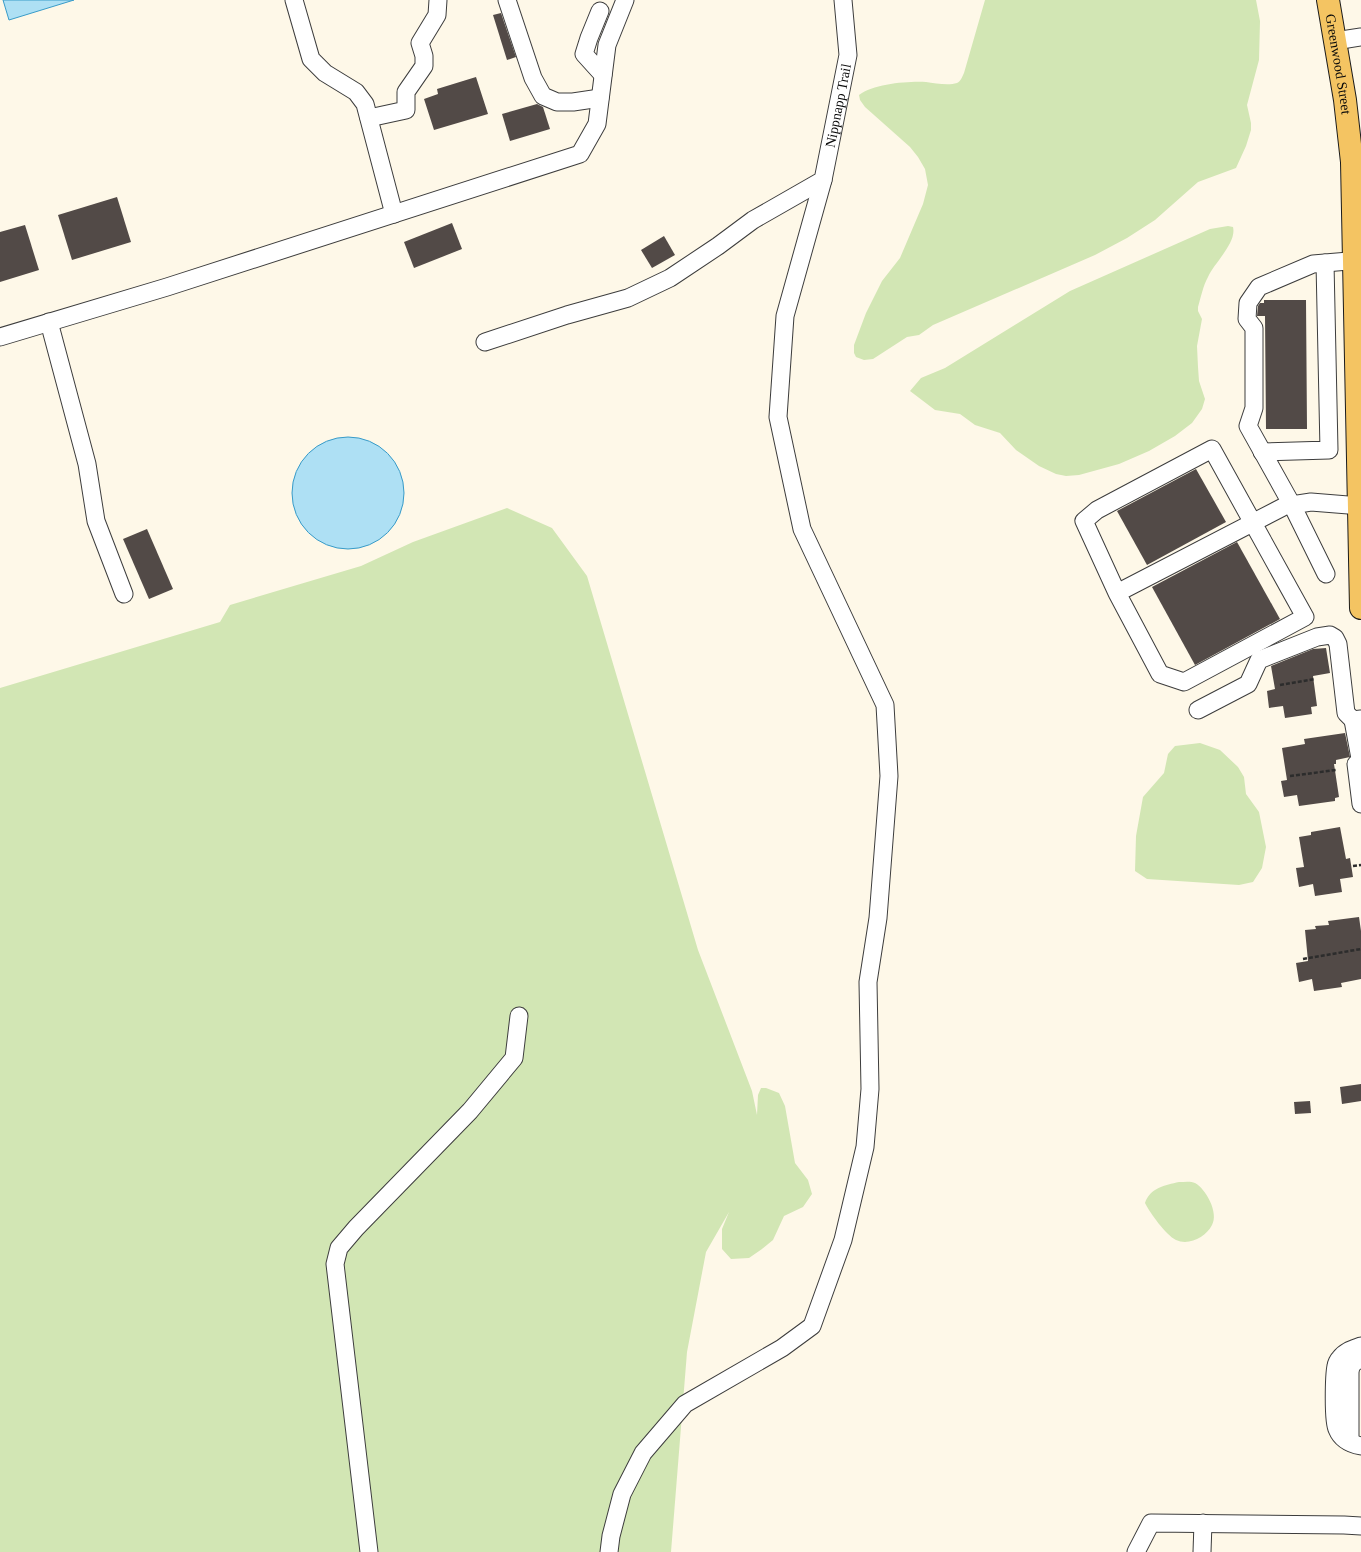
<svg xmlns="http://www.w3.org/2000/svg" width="1361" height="1552" viewBox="0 0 1361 1552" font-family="'Times New Roman',serif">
<rect width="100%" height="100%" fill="#fef8e8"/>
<g fill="#d2e6b4">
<path d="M 985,0 L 1256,0 L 1260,21 L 1259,60 L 1247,105 L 1251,123 L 1251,130 L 1246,146 L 1236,168 L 1198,182 L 1155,220 L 1127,238 L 1095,255 L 933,325 L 919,335 L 907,337 L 873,359 L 864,360 L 856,357 L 854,353 L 854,345 L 866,313 L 882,281 L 900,258 L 923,204 L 928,185 L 925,169 L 918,157 L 910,147 L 865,107 L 860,100 L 859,95 C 874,84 907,81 926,82 C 935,83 948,86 957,83 C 961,81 962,77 964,73 Z"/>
<path d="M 1228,226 L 1233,227 C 1237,243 1214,263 1208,277 C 1203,286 1201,297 1198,307 L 1198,311 L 1202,319 L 1197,346 L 1198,367 L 1199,381 L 1205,399 L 1202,409 L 1192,423 L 1175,436 L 1149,451 L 1119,464 L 1079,475 L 1066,476 L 1056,474 L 1039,466 L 1016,450 L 1000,433 L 975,425 L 960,414 L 935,410 L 910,391 L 921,378 L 945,368 L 1070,291 L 1210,229 Z"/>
<path d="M 507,508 L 552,528 L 587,576 L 698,950 L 752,1091 L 757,1115 L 758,1095 L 761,1088 L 766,1088 L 779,1093 L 785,1106 L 795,1163 L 808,1180 L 812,1194 L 803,1207 L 784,1216 L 773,1240 L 762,1249 L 749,1258 L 731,1259 L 722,1249 L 722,1229 L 729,1212 L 706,1252 L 687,1352 L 671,1552 L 0,1552 L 0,688 L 220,622 L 230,605 L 361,566 L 413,542 Z"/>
<path d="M 1200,743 L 1220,750 L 1238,767 L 1244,777 L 1246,794 L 1259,812 L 1266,847 L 1262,868 L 1253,882 L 1239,885 L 1147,879 L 1135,871 L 1136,836 L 1143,797 L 1164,773 L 1168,754 L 1175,746 Z"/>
<path d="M 1179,1182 C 1184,1182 1191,1181 1195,1183 C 1206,1189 1219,1213 1212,1225 C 1206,1237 1189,1246 1176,1240 C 1166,1235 1150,1213 1145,1203 C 1150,1188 1165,1185 1179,1182 Z"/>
</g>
<g fill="#aee0f4" stroke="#389bc8">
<path d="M 3,0 L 74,0 L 9,20 Z"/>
<circle cx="348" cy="493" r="56"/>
</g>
<g fill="#524a47">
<path d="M 501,13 L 516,57 L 507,60 L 493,15 Z"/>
<path d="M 476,77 L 488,114 L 434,130 L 424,99 L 438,94 L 437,89 Z"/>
<path d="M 537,104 L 543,107 L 550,129 L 510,141 L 502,114 Z"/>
<path d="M 117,197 L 131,242 L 72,260 L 58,215 Z"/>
<path d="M 452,223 L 462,249 L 414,268 L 404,242 Z"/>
<path d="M 25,225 L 39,270 L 0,282 L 0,232 Z"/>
<path d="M 664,236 L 675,255 L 652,268 L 641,250 Z"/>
<path d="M 1264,300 L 1306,300 L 1307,429 L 1266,429 L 1265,316 L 1257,316 L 1258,306 L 1260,303 L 1264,303 Z"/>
<path d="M 1196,469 L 1226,522 L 1147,565 L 1117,511 Z"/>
<path d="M 147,529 L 173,589 L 149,599 L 123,539 Z"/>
<path d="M 1237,542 L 1280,619 L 1195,665 L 1152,587 Z"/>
<path d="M 1326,648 L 1330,673 L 1313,676 L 1317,706 L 1311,707 L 1312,714 L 1285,718 L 1283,706 L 1269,708 L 1267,691 L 1275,689 L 1271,666 L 1313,649 Z"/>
<path d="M 1345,733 L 1350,757 L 1336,760 L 1336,764 L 1334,764 L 1339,797 L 1335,798 L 1335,801 L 1299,806 L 1297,795 L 1284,797 L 1281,781 L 1287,780 L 1282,748 L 1305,744 L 1304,739 Z"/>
<path d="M 1340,827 L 1346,859 L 1350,858 L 1353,877 L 1340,879 L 1342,892 L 1315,896 L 1313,884 L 1299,887 L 1296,868 L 1304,867 L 1299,837 L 1311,835 L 1311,832 Z"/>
<path d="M 1359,917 L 1361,931 L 1361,979 L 1341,983 L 1342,987 L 1314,991 L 1312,979 L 1299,982 L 1296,963 L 1308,961 L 1305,930 L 1316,929 L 1315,926 L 1329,925 L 1328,921 Z"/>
<path d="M 1361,1084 L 1361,1101 L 1342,1104 L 1340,1087 Z"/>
<path d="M 1310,1101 L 1311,1113 L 1295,1114 L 1294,1102 Z"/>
</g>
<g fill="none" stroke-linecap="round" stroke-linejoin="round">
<defs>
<g id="minor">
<path d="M 294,0 L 311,59 L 325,73 L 356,92 L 365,104 L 394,214"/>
<path d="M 507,0 L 533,78 L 543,96 L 557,102 L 573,102 L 600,98"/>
<path d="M 600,11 L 589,38 L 584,54 L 603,75"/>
<path d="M 1335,41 L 1361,37"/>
<path d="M 369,118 L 406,110 L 406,92 L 424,66 L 424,56 L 420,43 L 437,15 L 438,0"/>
<path d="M 49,322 L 87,464 L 96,521 L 124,594"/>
<path d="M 0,337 L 167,287 L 580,154 L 597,124 L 607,45 L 625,0"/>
<path id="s1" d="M 485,342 L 567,315 L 628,298 L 670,278 L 718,246 L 753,220 L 823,180 L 848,55 L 843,0"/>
<path d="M 1262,452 L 1329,450 L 1325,263"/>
<path d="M 1326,574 L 1292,505 L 1248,426 L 1254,408 L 1254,328 L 1247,319 L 1248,303 L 1259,287 L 1313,264 L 1361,260"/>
<path d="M 1117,593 L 1160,674 L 1184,682 L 1305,617 L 1212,449 L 1097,510 L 1084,521 L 1117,593 L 1285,506 L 1311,502 L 1361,506"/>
<path d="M 1198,710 L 1248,684 L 1259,660 L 1317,637 L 1330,635 L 1335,638 L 1338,644 L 1346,713 L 1353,720"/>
<path d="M 1361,764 L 1353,720 L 1361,719"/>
<path d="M 1361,764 L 1356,764 L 1361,804"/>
<path d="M 1361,1346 C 1353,1349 1345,1351 1340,1358 C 1338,1360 1336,1364 1336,1366 C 1334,1375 1333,1422 1337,1429 C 1341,1439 1350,1444 1361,1446"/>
<path d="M 1350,1442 L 1350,1372 C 1351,1364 1354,1362 1361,1359"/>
<path d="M 369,1552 L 335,1264 L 339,1248 L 356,1228 L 470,1111 L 514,1058 L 519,1016"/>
<path d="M 609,1552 L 611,1536 L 622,1494 L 643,1453 L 685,1404 L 782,1348 L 812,1326 L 843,1240 L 865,1147 L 870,1089 L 868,982 L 878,918 L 889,776 L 885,705 L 802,529 L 778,417 L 785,316 L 823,180"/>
<path d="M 1136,1552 L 1151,1523 L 1344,1525 L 1361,1526"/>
<path d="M 1202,1552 L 1203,1523"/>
</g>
<g id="major">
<path id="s2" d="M 1328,0 L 1345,100 L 1352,162 L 1361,608"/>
</g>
</defs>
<use href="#minor" stroke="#3d3d3d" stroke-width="19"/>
<use href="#major" stroke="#1b1b1b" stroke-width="24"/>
<g stroke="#2c2c2c" stroke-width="2.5" stroke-dasharray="4 2" stroke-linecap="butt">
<path d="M 1280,685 L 1315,679"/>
<path d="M 1290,776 L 1336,770"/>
<path d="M 1353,866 L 1361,865"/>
<path d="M 1303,959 L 1361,949"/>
</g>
<use href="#minor" stroke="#fff" stroke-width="17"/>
<use href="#major" stroke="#f4c462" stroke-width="22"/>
</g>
<g text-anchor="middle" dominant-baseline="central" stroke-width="4" stroke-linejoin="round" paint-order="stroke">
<g font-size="14" fill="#0a0a0a" stroke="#fff">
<text stroke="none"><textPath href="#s2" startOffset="65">Greenwood Street</textPath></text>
<text stroke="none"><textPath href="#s1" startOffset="454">Nippnapp Trail</textPath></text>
</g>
</g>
</svg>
